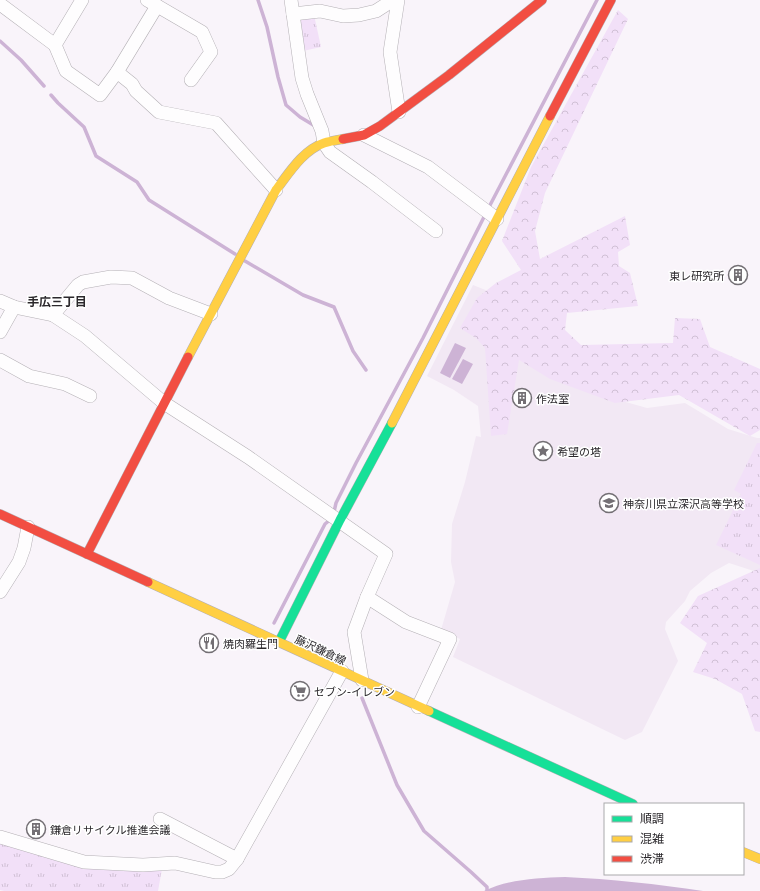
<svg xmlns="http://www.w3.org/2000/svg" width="760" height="891" viewBox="0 0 760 891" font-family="Literata,'Noto Sans JP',serif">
<defs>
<pattern id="forest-crowns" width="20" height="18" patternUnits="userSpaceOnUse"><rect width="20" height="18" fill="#f2e0f8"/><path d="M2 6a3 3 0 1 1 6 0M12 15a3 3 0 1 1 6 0" fill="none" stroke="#d0c0d5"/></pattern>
<pattern id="park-tufts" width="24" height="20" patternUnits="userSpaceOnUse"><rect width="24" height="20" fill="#f2e0f8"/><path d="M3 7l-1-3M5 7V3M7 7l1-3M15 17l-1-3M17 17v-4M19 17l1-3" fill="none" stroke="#d0c0d5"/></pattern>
</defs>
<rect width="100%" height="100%" fill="#f9f4fa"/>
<path fill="#f2e8f4" d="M 473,285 L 508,299 L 608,397 L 647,408 L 685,403 L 728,429 L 757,438 L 760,438 L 760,573 L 729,563 L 711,573 L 690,591 L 685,601 L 666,622 L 665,629 L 678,661 L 642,732 L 625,740 L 453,657 L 460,639 L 441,630 L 455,582 L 451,562 L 452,524 L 465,482 L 476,436 L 481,437 L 478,406 L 454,390 L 427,376 Z"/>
<g fill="url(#forest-crowns)">
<path d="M 618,10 L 628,19 L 545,193 L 535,231 L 540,259 L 625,216 L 630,245 L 618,252 L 619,266 L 630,273 L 638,306 L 567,313 L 565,330 L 581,345 L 673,343 L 675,318 L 700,319 L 710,347 L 760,369 L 760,430 L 750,436 L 679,395 L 615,403 L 550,379 L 519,360 L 507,434 L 491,436 L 485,348 L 476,338 L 460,328 L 477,298 L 496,283 L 521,270 L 502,241 L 531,167 Z"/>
<path d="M 760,568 L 760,732 L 755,731 L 742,694 L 715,679 L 693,672 L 707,643 L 680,623 L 698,596 Z"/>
</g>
<g fill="url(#park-tufts)">
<path d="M 314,15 L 321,47 L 303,51 L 299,17 Z"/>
<path d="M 757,443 L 760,443 L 760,565 L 716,545 L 741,494 L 734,490 Z"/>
<path d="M 0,841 L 162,869 L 158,891 L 4,891 L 0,890 Z"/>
</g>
<g fill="#cdb3d5">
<path d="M 455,343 L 466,348 L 450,378 L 440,373 Z"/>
<path d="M 463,359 L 473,364 L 462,384 L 452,379 Z"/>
<path d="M 565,877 C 611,879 657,884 703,891 L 484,891 C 510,879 537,878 565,877 Z"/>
</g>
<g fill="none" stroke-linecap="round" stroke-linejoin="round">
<g stroke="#cdb3d5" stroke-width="3.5">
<path d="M 258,0 L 267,27 L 278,77 L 286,105 L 300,117 L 315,126"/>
<path d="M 0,41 L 21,60 L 44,86"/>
<path d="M 51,95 L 58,103 L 84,127 L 96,156 L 137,182 L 149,200 L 235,254"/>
<path d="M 488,209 L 597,0"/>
<path d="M 245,261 L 303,295 L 334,307 L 353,351 L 366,370"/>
<path d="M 334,512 L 336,503 L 356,463 L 423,338 L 485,215"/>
<path d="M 274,623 L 325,524 L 331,519"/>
<path d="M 362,698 L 397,785 L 424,831 L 471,872 L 487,887 L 487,891"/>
</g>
<defs>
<g id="street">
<path d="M 147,0 L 202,32 L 211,52 L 191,80"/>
<path d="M 291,0 L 302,78 L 307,94 L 322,131 L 324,143 L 330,152 L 372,182 L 436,231"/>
<path d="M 398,0 L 390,52 L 399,112"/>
<path d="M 0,4 L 55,45 L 66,71 L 100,95 L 117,72 L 157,6"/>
<path d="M 293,14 L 320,11 L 343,16 L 359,15 L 376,11 L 393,0"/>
<path d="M 55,45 L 82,0"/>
<path d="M 117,72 L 132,84 L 136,91 L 159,112 L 216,123 L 276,190"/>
<path d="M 364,135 L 428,167 L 497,219"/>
<path d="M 0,301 L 14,307 L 53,315 L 85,336 L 164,403 L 248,457 L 386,554 L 367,597 L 406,622 L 450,639 L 418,707"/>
<path d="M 53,315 L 78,285 L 83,282 L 111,277 L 132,278 L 169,298 L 211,314"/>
<path d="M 0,332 L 14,307"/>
<path d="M 0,360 L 29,376 L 65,384 L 90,396"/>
<path d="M 0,592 L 19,562 L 24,548 L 28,527"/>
<path d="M 362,680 L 354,632 L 367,597"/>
<path d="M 160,819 L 237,859"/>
<path d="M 0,837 L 84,862 L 143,865 L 175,863 L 215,872 L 222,872 L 229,869 L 237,859 L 342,671"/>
</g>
<g id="fast">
<path d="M 279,642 L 340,520 L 392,423"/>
<path d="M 429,711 L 633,804"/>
</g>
<g id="slow">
<path d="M 188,357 L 276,190 C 289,173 303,150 324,143 C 330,141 337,140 343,139"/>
<path d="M 392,423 L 550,116"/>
<path d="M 148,582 L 429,711"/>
<path d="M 743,852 L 760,859"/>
</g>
<g id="jam">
<path d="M 550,116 L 611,0"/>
<path d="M 343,139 L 364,135 L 380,126 L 449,75 L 542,0"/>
<path d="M 0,514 L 148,582"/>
<path d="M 87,554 L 188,357"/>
</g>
</defs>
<use href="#street" stroke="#b4b0b5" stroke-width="14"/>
<use href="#fast" stroke="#b4b0b5" stroke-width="10"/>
<use href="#slow" stroke="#b4b0b5" stroke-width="10"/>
<use href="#jam" stroke="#b4b0b5" stroke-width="10"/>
<use href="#street" stroke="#fefdfe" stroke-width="13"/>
<use href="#fast" stroke="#16e098" stroke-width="9"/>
<use href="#slow" stroke="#ffcf43" stroke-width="9"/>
<use href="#jam" stroke="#f24e42" stroke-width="9"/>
</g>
<defs>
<symbol id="building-ring" viewBox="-11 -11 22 22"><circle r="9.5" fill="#fff" stroke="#736f74" stroke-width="1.5"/><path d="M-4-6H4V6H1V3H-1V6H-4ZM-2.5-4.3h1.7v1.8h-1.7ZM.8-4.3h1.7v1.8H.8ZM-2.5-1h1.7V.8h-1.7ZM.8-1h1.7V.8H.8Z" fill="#736f74"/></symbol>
<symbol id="sight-ring" viewBox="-11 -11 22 22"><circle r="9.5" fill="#fff" stroke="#736f74" stroke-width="1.5"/><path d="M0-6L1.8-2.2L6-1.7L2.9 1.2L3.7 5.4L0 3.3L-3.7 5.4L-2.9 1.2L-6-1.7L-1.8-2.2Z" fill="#736f74"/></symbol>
<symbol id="school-ring" viewBox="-11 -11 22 22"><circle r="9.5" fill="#fff" stroke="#736f74" stroke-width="1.5"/><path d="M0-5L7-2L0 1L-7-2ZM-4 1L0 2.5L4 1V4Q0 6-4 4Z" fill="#736f74"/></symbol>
<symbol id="restaurant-ring" viewBox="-11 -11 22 22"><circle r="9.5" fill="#fff" stroke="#736f74" stroke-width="1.5"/><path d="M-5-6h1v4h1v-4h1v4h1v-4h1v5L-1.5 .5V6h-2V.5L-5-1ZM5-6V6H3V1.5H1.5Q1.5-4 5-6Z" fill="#736f74"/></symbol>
<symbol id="supermarket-ring" viewBox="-11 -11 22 22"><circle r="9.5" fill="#fff" stroke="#736f74" stroke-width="1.5"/><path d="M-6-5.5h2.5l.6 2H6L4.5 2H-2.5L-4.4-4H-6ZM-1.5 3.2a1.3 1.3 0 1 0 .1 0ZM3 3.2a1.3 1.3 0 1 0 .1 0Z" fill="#736f74"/></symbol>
</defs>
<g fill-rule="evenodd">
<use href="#building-ring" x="727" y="264" width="22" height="22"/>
<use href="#building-ring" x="511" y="387" width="22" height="22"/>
<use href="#sight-ring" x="532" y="440" width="22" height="22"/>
<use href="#school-ring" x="598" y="492" width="22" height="22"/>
<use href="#restaurant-ring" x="198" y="632" width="22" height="22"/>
<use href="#supermarket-ring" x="289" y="680" width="22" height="22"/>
<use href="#building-ring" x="25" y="818" width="22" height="22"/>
</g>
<g text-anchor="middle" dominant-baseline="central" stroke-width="3" stroke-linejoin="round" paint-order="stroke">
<g font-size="11" fill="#2b282c" stroke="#fff" text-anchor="start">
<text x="724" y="275" text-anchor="end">東レ研究所</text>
<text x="536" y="398">作法室</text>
<text x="557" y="451">希望の塔</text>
<text x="623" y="503">神奈川県立深沢高等学校</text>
<text x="223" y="643">焼肉羅生門</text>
<text x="314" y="691">セブン-イレブン</text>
<text x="50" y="829">鎌倉リサイクル推進会議</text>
</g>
<g font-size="11" fill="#2b282c" stroke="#fff">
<text transform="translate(321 649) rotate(25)">藤沢鎌倉線</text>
</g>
<g font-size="12" font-weight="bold" fill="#2b282c" stroke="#fff">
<text x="57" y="301">手広三丁目</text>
</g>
</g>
<rect x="604" y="803" width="140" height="72" fill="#ffffff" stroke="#aaa9ab"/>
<rect x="612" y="816" width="20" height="6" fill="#16e098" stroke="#aaa9ab"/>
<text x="640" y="823" font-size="12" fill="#2b282c">順調</text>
<rect x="612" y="836" width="20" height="6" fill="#ffcf43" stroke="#aaa9ab"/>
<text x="640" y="843" font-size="12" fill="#2b282c">混雑</text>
<rect x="612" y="856" width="20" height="6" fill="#f24e42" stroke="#aaa9ab"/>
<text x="640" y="863" font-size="12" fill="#2b282c">渋滞</text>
</svg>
